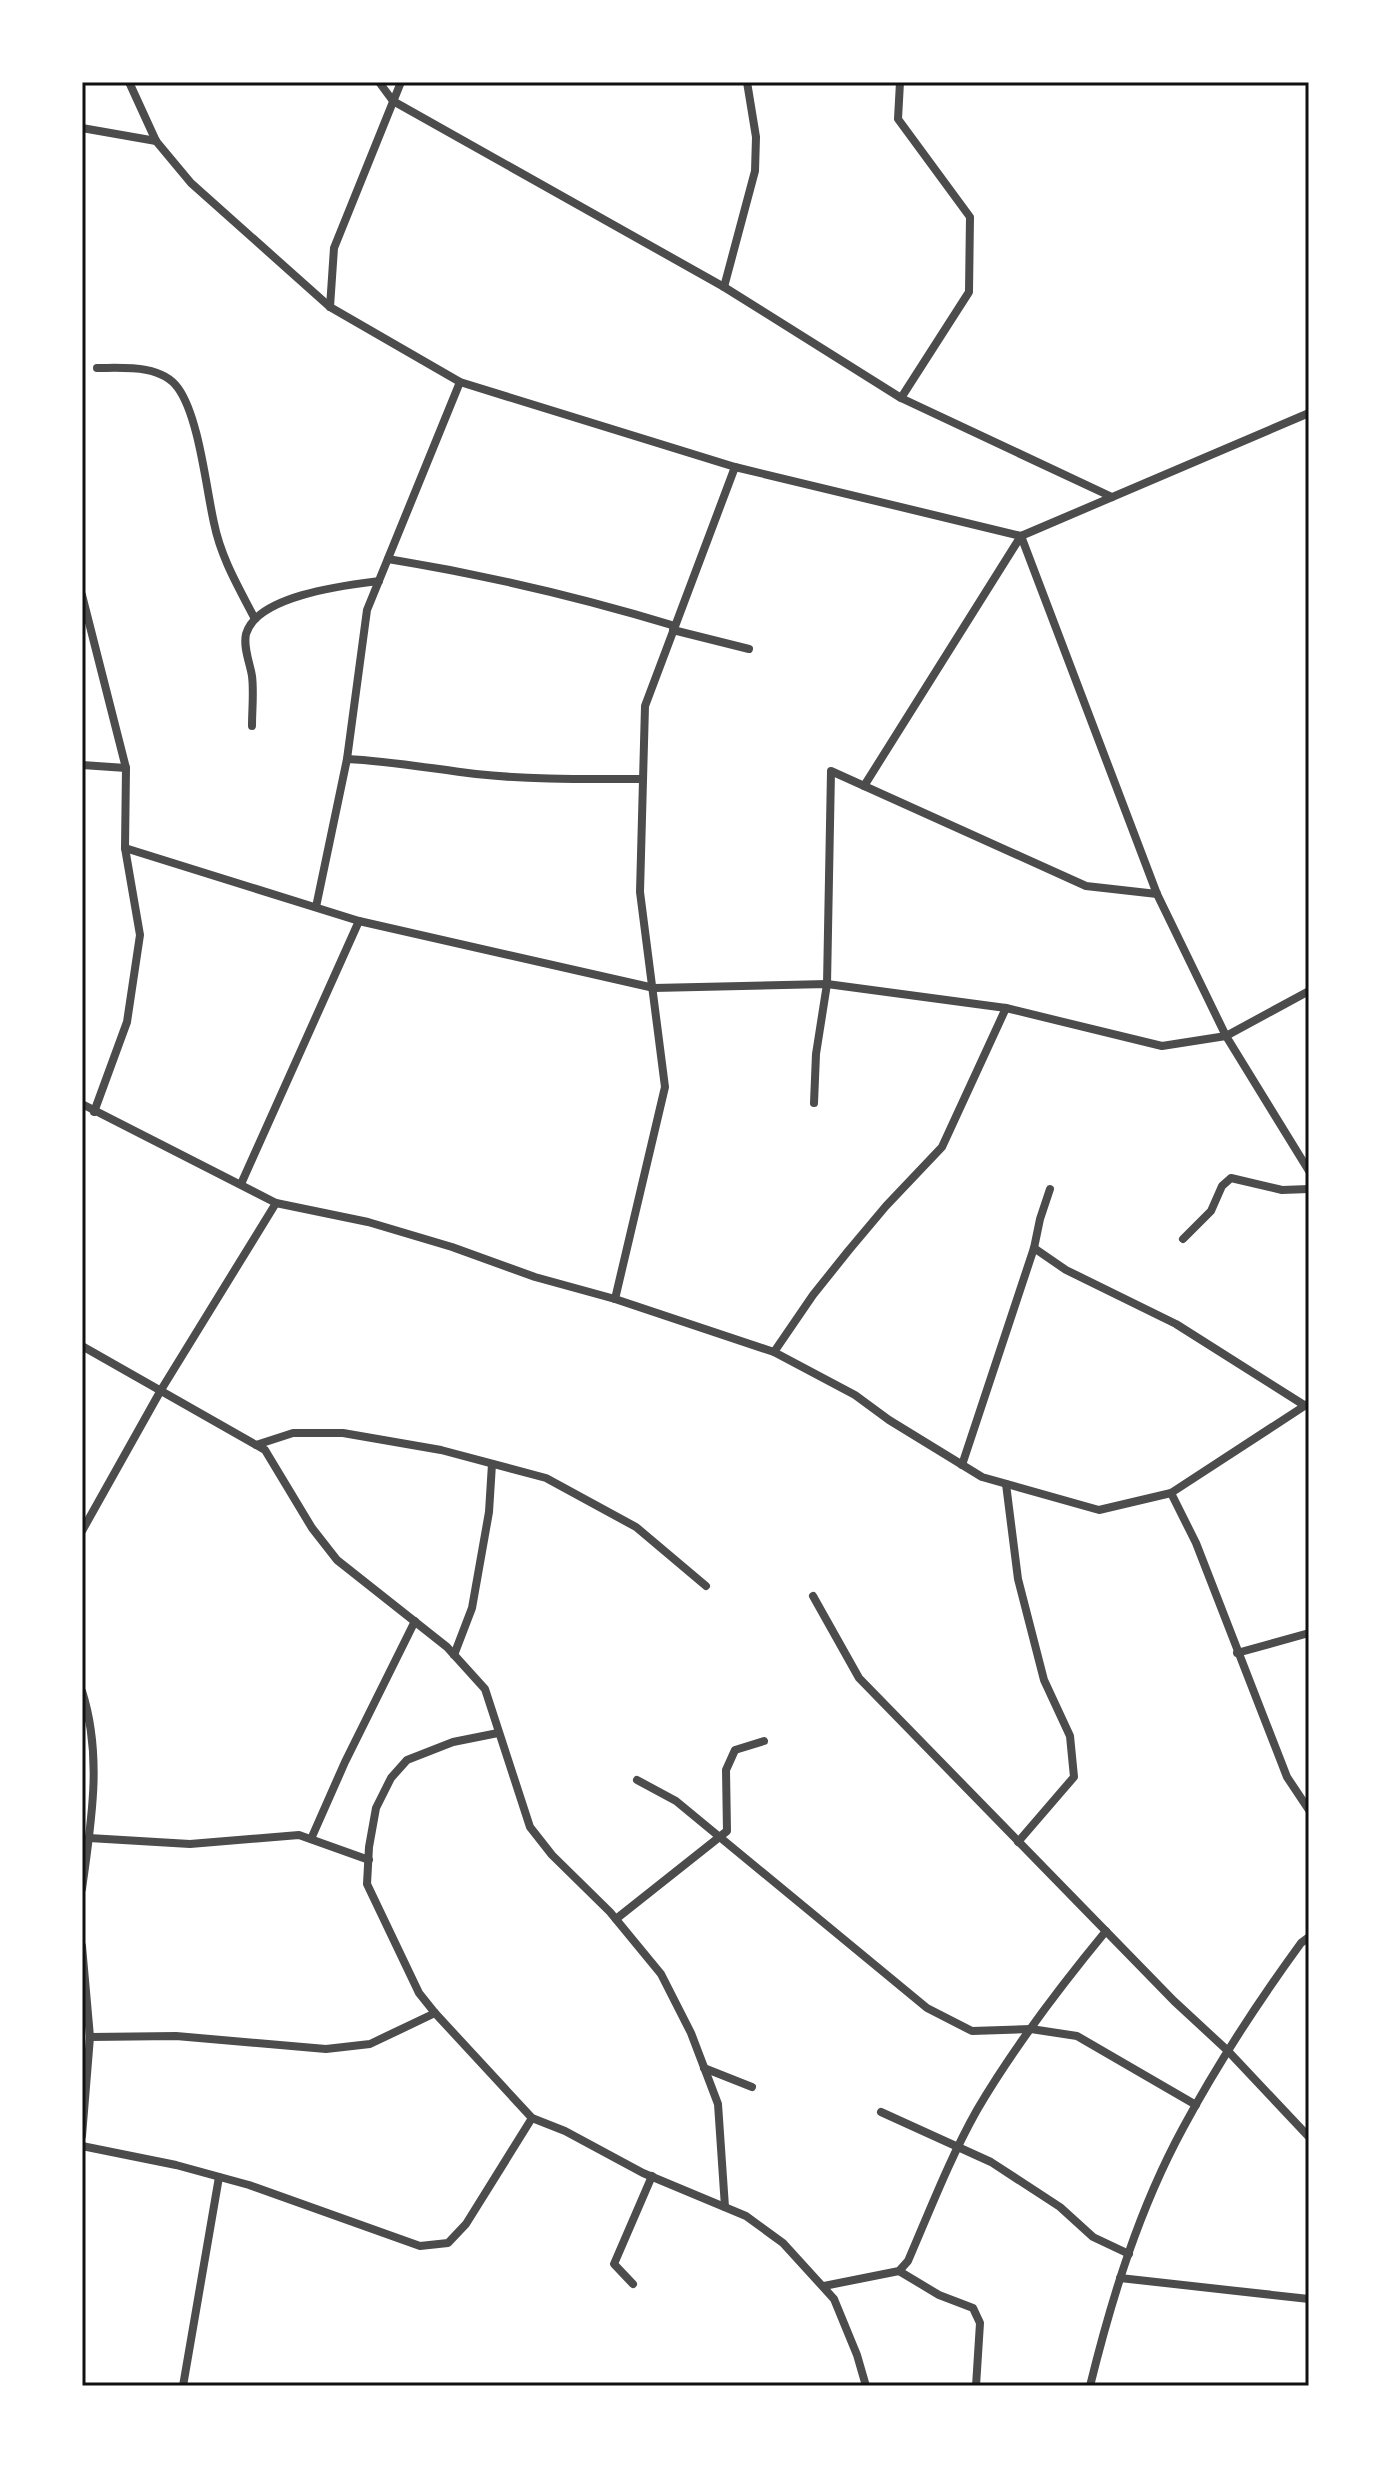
<svg xmlns="http://www.w3.org/2000/svg" width="1391" height="2468" viewBox="0 0 1391 2468" font-family="'Golos Text',sans-serif">
<rect width="100%" height="100%" fill="#fff"/>
<g fill="none" stroke-linecap="round" stroke-linejoin="round">
<g stroke="#4c4c4c" stroke-width="8">
<path d="M 129,82 L 156,141 L 191,183 L 330,307 L 460,382 L 735,467 L 1021,536 L 1309,413"/>
<path d="M 379,82 L 393,101 L 724,287 L 901,398 L 1112,497"/>
<path d="M 900,82 L 898,119 L 970,217 L 969,292 L 901,398"/>
<path d="M 82,128 L 156,141"/>
<path d="M 724,287 L 755,171 L 756,137 L 747,82"/>
<path d="M 330,307 L 334,248 L 401,82"/>
<path d="M 97,368 C 122,368 161,364 178,388 C 199,417 206,488 214,523 C 221,558 239,588 255,619"/>
<path d="M 1021,536 L 1157,894 L 1226,1036 L 1309,1171"/>
<path d="M 388,559 C 486,575 580,597 675,626"/>
<path d="M 82,595 L 126,768 L 125,848 L 140,935 L 127,1022 L 94,1112"/>
<path d="M 673,630 L 749,649"/>
<path d="M 252,726 C 252,710 254,692 252,676 C 250,663 243,648 246,634 C 257,595 347,585 379,581"/>
<path d="M 347,759 C 391,761 433,769 476,774 C 531,780 587,779 643,779"/>
<path d="M 82,765 L 126,768"/>
<path d="M 864,786 L 1021,536"/>
<path d="M 125,848 L 359,921 L 654,988 L 827,984 L 1006,1008 L 1162,1046 L 1226,1036 L 1309,991"/>
<path d="M 316,907 L 347,759 L 367,610 L 460,382"/>
<path d="M 814,1103 L 816,1054 L 827,984 L 831,771 L 1086,886 L 1157,894"/>
<path d="M 82,1104 L 276,1203 L 368,1222 L 452,1247 L 535,1277 L 615,1299 L 774,1352 L 855,1395 L 889,1420 L 982,1477 L 1099,1510 L 1171,1493 L 1309,1403"/>
<path d="M 241,1184 L 359,921"/>
<path d="M 1183,1239 L 1211,1211 L 1222,1186 L 1231,1178 L 1282,1190 L 1309,1189"/>
<path d="M 1034,1248 L 1066,1270 L 1176,1324 L 1304,1405"/>
<path d="M 615,1299 L 665,1087 L 640,892 L 645,706 L 735,467"/>
<path d="M 82,1346 L 265,1450 L 312,1528 L 337,1560 L 447,1647 L 485,1689 L 530,1827 L 552,1855 L 610,1912 L 661,1974 L 691,2033 L 718,2104 L 725,2207"/>
<path d="M 774,1352 L 813,1295 L 849,1250 L 886,1206 L 942,1147 L 1006,1008"/>
<path d="M 256,1445 L 293,1433 L 343,1433 L 441,1450 L 546,1478 L 636,1527 L 706,1586"/>
<path d="M 962,1465 L 1034,1248 L 1040,1219 L 1050,1189"/>
<path d="M 1006,1484 L 1018,1579 L 1044,1680 L 1070,1736 L 1074,1777 L 1018,1842"/>
<path d="M 1171,1493 L 1196,1543 L 1287,1777 L 1309,1810"/>
<path d="M 82,1531 L 161,1390 L 276,1203"/>
<path d="M 813,1596 L 859,1678 L 1174,2001 L 1228,2051 L 1309,2137"/>
<path d="M 1237,1653 L 1309,1633"/>
<path d="M 454,1655 L 472,1608 L 489,1512 L 492,1464"/>
<path d="M 82,1691 C 103,1757 91,1823 82,1889"/>
<path d="M 498,1733 L 453,1742 L 407,1760 L 391,1778 L 376,1808 L 369,1847 L 367,1884 L 419,1993 L 435,2013 L 532,2118 L 565,2131 L 643,2173 L 746,2216 L 783,2243 L 834,2299 L 857,2355 L 866,2386"/>
<path d="M 637,1780 L 676,1801 L 927,2008 L 972,2031 L 1031,2029 L 1077,2036 L 1196,2105"/>
<path d="M 89,1838 L 190,1844 L 299,1835 L 369,1860"/>
<path d="M 311,1839 L 345,1762 L 415,1621"/>
<path d="M 616,1919 L 727,1831 L 726,1770 L 735,1750 L 764,1741"/>
<path d="M 82,1946 L 90,2037 L 82,2136"/>
<path d="M 90,2037 L 176,2036 L 326,2049 L 370,2044 L 435,2013"/>
<path d="M 704,2068 L 752,2087"/>
<path d="M 881,2112 L 991,2162 L 1060,2207 L 1093,2237 L 1129,2254"/>
<path d="M 82,2146 L 176,2165 L 249,2185 L 420,2246 L 448,2243 L 466,2224 L 532,2118"/>
<path d="M 899,2271 L 939,2295 L 973,2308 L 980,2323 L 976,2386"/>
<path d="M 1120,2278 L 1309,2299"/>
<path d="M 633,2284 L 614,2264 L 652,2176"/>
<path d="M 824,2286 L 899,2271 L 908,2261 C 930,2210 950,2158 977,2110 C 1014,2047 1059,1988 1106,1931"/>
<path d="M 183,2386 L 219,2177"/>
<path d="M 1090,2386 C 1112,2297 1139,2209 1183,2128 C 1218,2063 1258,2002 1301,1943 L 1309,1937"/>
</g>
</g>
<rect width="1391" height="2468" fill="none" stroke="#ffffff" stroke-width="168"/>
<rect x="84" y="84" width="1223" height="2300" fill="none" stroke="#111" stroke-width="3"/>
</svg>
